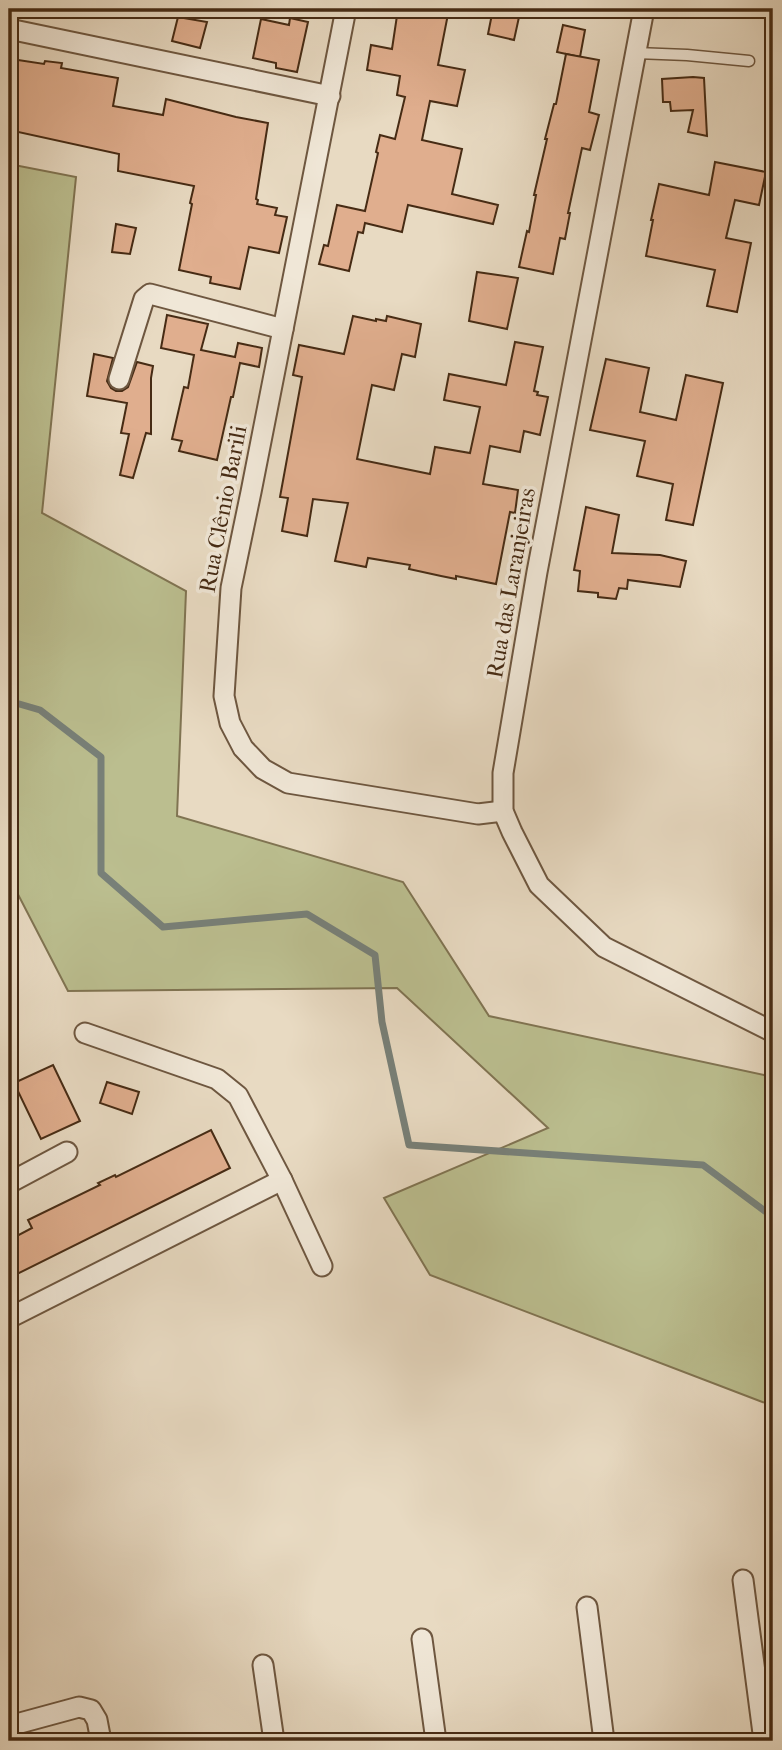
<svg xmlns="http://www.w3.org/2000/svg" width="782" height="1750" viewBox="0 0 782 1750" font-family="'IM FELL French Canon',serif">
<rect width="100%" height="100%" fill="#e8dac2"/>
<filter id="stains"><feTurbulence type="fractalNoise" baseFrequency=".00286" numOctaves="4"/><feColorMatrix values="0 0 0 0 .2 0 0 0 0 .09 0 0 0 0 .02 0 0 0 .5 -.17"/></filter>
<radialGradient id="worn" r=".72"><stop offset=".6" stop-color="#630" stop-opacity="0"/><stop offset="1" stop-color="#630" stop-opacity=".3"/></radialGradient>
<path fill="#bbbe8f" stroke="#807452" stroke-width="2" d="M 9,164 L 76,177 L 42,513 L 186,591 L 177,816 L 403,882 L 489,1016 L 773,1077 L 773,1406 L 430,1275 L 384,1198 L 548,1128 L 397,988 L 68,991 L 9,877 Z"/>
<g fill="none" stroke-linecap="round" stroke-linejoin="round">
<path stroke="#788078" stroke-width="7" d="M 9,701 L 40,710 L 101,757 L 101,873 L 163,927 L 307,914 L 375,955 L 382,1022 L 409,1145 L 703,1165 L 773,1217"/>
</g>
<g fill="#e0ae8e" stroke="#462b14" stroke-width="2">
<path d="M 398,9 L 449,9 L 438,65 L 465,70 L 457,106 L 430,101 L 422,140 L 462,149 L 452,194 L 498,205 L 493,224 L 408,205 L 402,232 L 365,223 L 363,233 L 358,232 L 349,271 L 319,264 L 324,245 L 328,246 L 337,205 L 365,211 L 378,153 L 376,152 L 380,135 L 395,139 L 405,97 L 397,95 L 400,76 L 367,70 L 371,45 L 392,49 Z"/>
<path d="M 493,9 L 515,9 L 514,16 L 519,17 L 514,40 L 488,34 Z"/>
<path d="M 178,17 L 207,22 L 200,48 L 172,41 Z"/>
<path d="M 290,18 L 308,22 L 297,72 L 276,68 L 276,63 L 253,58 L 261,19 L 289,25 Z"/>
<path d="M 563,25 L 585,30 L 580,57 L 557,52 Z"/>
<path d="M 566,54 L 599,60 L 589,112 L 599,115 L 590,150 L 582,148 L 568,213 L 570,213 L 565,239 L 560,238 L 553,274 L 519,267 L 527,231 L 529,232 L 536,195 L 534,195 L 547,139 L 545,139 L 554,104 L 556,104 Z"/>
<path d="M 18,60 L 44,64 L 45,61 L 62,63 L 61,68 L 118,78 L 113,106 L 163,115 L 166,99 L 236,117 L 268,123 L 256,199 L 258,200 L 257,204 L 277,208 L 275,215 L 287,217 L 279,253 L 249,247 L 240,289 L 210,283 L 211,277 L 179,270 L 192,204 L 190,203 L 194,186 L 118,171 L 119,154 L 9,130 L 9,113 Z"/>
<path d="M 693,77 L 704,78 L 707,136 L 688,132 L 693,110 L 671,111 L 670,102 L 663,102 L 662,79 Z"/>
<path d="M 715,162 L 766,172 L 759,205 L 735,200 L 726,238 L 751,243 L 737,312 L 707,306 L 715,270 L 646,256 L 653,220 L 651,220 L 659,184 L 709,195 Z"/>
<path d="M 116,224 L 136,228 L 130,254 L 112,252 Z"/>
<path d="M 477,272 L 518,278 L 507,329 L 469,321 Z"/>
<path d="M 167,315 L 208,324 L 201,350 L 235,357 L 238,343 L 262,348 L 259,367 L 240,363 L 233,397 L 231,397 L 217,460 L 179,451 L 182,441 L 172,439 L 184,387 L 188,388 L 194,355 L 161,348 Z"/>
<path d="M 353,316 L 376,321 L 376,319 L 386,321 L 387,316 L 421,324 L 415,357 L 402,354 L 394,390 L 372,385 L 357,459 L 430,474 L 435,447 L 470,453 L 480,407 L 444,400 L 449,374 L 506,385 L 515,342 L 543,347 L 534,391 L 538,392 L 537,395 L 548,397 L 540,435 L 524,431 L 520,452 L 490,446 L 483,484 L 518,490 L 515,513 L 510,512 L 496,584 L 456,576 L 456,579 L 441,576 L 409,569 L 410,565 L 368,558 L 366,567 L 335,561 L 348,503 L 313,499 L 307,536 L 282,531 L 288,498 L 280,497 L 302,377 L 293,375 L 299,345 L 344,354 Z"/>
<path d="M 94,354 L 113,358 L 107,381 L 111,388 L 116,391 L 122,391 L 128,387 L 137,362 L 153,366 L 151,378 L 151,434 L 146,433 L 133,478 L 120,475 L 129,434 L 121,433 L 127,403 L 87,396 Z"/>
<path d="M 606,359 L 649,368 L 640,412 L 676,420 L 686,375 L 723,383 L 693,525 L 666,520 L 673,484 L 637,476 L 645,441 L 590,430 Z"/>
<path d="M 586,507 L 619,515 L 612,553 L 660,555 L 686,561 L 680,587 L 628,580 L 627,589 L 619,588 L 616,599 L 598,597 L 598,593 L 578,591 L 580,571 L 574,570 Z"/>
<path d="M 53,1065 L 80,1121 L 41,1139 L 14,1083 Z"/>
<path d="M 107,1082 L 139,1092 L 132,1114 L 100,1103 Z"/>
<path d="M 211,1130 L 230,1168 L 9,1278 L 9,1240 L 32,1228 L 28,1220 L 100,1185 L 98,1183 L 115,1175 L 116,1177 Z"/>
</g>
<g fill="none" stroke-linecap="round" stroke-linejoin="round">
<defs>
<path id="service" d="M 636,53 L 687,55 L 749,61"/>
<g id="minor">
<path d="M 346,9 L 251,492 L 231,588 L 224,696 L 230,723 L 243,748 L 263,769 L 288,783 L 478,814 L 503,811"/>
<path d="M 644,9 L 537,572 L 503,773 L 503,811 L 512,832 L 539,885 L 604,947 L 773,1032"/>
<path d="M 9,29 L 330,96"/>
<path d="M 119,379 L 144,299 L 150,294 L 283,329"/>
<path d="M 85,1033 L 217,1079 L 238,1096 L 282,1180 L 322,1266"/>
<path d="M 9,1183 L 67,1152"/>
<path d="M 9,1318 L 282,1180"/>
<path d="M 743,1580 L 764,1741"/>
<path d="M 587,1607 L 604,1741"/>
<path d="M 422,1639 L 436,1741"/>
<path d="M 263,1665 L 274,1741"/>
<path d="M 9,1726 L 79,1707 L 91,1710 L 97,1720 L 101,1741"/>
</g>
</defs>
<use href="#service" stroke="#6e5740" stroke-width="13"/>
<use href="#minor" stroke="#6e5740" stroke-width="23"/>
<use href="#service" stroke="#f0e7d7" stroke-width="10"/>
<use href="#minor" stroke="#f0e7d7" stroke-width="19"/>
</g>
<g text-anchor="middle" dominant-baseline="central" stroke-width="7" stroke-linejoin="round" paint-order="stroke">
<g font-size="23" fill="#462b14" stroke="#f0e7d7">
<text transform="translate(223 509) rotate(-79)">Rua Clênio Barili</text>
<text transform="translate(511 583) rotate(-80)">Rua das Laranjeiras</text>
</g>
</g>
<rect width="782" height="1750" fill="none" stroke="#e8dac2" stroke-width="35"/>
<rect x="10" y="10" width="761" height="1729" fill="none" stroke="#462b14" stroke-width="3.5"/>
<rect x="18" y="18" width="747" height="1715" fill="none" stroke="#462b14" stroke-width="2"/>
<rect width="100%" height="100%" filter="url(#stains)"/>
<rect width="100%" height="100%" fill="url(#worn)"/>
</svg>
